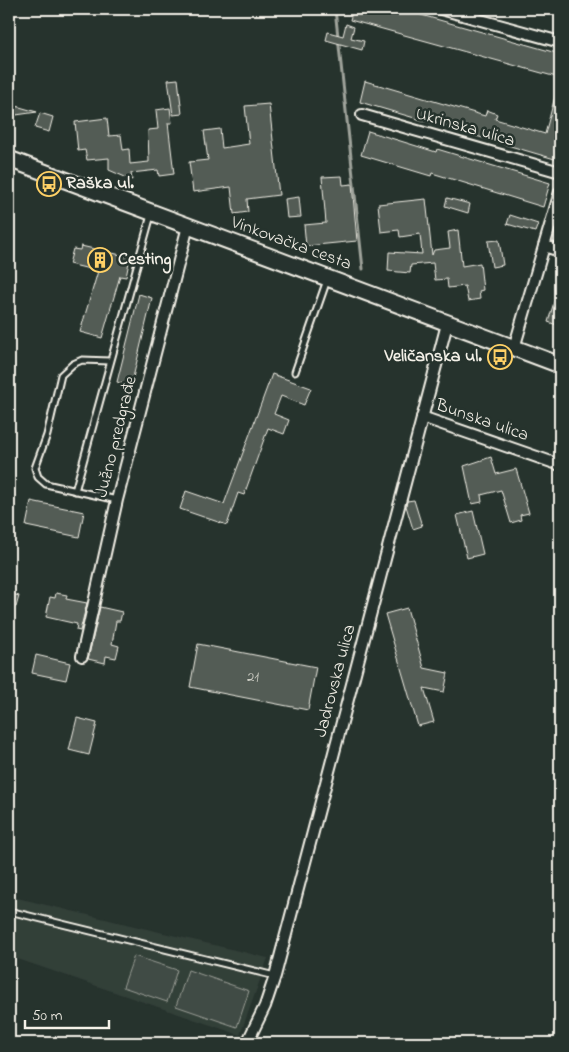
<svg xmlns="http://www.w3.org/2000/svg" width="569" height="1052" viewBox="0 0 569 1052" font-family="'Indie Flower',sans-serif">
<rect width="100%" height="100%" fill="#26332d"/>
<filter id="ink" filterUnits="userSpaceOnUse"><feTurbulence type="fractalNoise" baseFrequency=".02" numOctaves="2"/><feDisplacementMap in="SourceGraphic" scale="10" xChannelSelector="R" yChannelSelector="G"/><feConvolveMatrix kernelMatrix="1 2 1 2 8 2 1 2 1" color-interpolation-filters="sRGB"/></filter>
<g filter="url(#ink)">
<path fill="#333f39" d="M 9,896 L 268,958 L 240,1035 L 9,956 Z"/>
<g fill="#414b45" stroke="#9a9e96">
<path d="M 134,956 L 177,970 L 167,1002 L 123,987 Z"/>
<path d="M 188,970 L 249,991 L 237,1027 L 176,1006 Z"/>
</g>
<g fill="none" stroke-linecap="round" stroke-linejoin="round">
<path stroke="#9fa39b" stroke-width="3" d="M 335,9 L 363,269"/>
</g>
<g fill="#525c55" stroke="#f4f1e8">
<path d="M 353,9 L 400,9 L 560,54 L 560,78 L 350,20 Z"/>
<path d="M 346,24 L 354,27 L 351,38 L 364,41 L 362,50 L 326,40 L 328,32 L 343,36 Z"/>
<path d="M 178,79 L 182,114 L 173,115 L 168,80 Z"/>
<path d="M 365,81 L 485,116 L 487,110 L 497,114 L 495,119 L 545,134 L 557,89 L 560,89 L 560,150 L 558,160 L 360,102 Z"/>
<path d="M 9,104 L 37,112 L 9,116 Z"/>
<path d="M 269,104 L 279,195 L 247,199 L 248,212 L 234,214 L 231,187 L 193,192 L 189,162 L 208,160 L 204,131 L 220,129 L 222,148 L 249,144 L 245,106 Z"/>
<path d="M 170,108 L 172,123 L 168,123 L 174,174 L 159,176 L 158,170 L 131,173 L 132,180 L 109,170 L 109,158 L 87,160 L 85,150 L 78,151 L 75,122 L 107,118 L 109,136 L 121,135 L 123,150 L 129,149 L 130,164 L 149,162 L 148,130 L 158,129 L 156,110 Z"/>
<path d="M 40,113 L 53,117 L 49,132 L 35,128 Z"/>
<path d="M 368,131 L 436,152 L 437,149 L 550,183 L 543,207 L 432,173 L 431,176 L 361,155 Z"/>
<path d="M 342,176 L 343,185 L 352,184 L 357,241 L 306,246 L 304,225 L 326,223 L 322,177 Z"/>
<path d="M 299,197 L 301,217 L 287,218 L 285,199 Z"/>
<path d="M 447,198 L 470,204 L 468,213 L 445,206 Z"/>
<path d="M 426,199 L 432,255 L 434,250 L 450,248 L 448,232 L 458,230 L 462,266 L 480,263 L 483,290 L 479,291 L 480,299 L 468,301 L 465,286 L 448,288 L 447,279 L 435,280 L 433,263 L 411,265 L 410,273 L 388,271 L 389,252 L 422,254 L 420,234 L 400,237 L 399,230 L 381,232 L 378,204 Z"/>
<path d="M 510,215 L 538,224 L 535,232 L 507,224 Z"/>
<path d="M 499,240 L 503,265 L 492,267 L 488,241 Z"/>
<path d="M 81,246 L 130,257 L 126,277 L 120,276 L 102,338 L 80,332 L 98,271 L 69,264 L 73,249 L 80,250 Z"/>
<path d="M 558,289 L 560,289 L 560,326 L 548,322 Z"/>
<path d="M 139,294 L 152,298 L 131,386 L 117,382 Z"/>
<path d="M 272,374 L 311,388 L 304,405 L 281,396 L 274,414 L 289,420 L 284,434 L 268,428 L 244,495 L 238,493 L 227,525 L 180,509 L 186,491 L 224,504 Z"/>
<path d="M 491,457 L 496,474 L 516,469 L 529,513 L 520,515 L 521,520 L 511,523 L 501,490 L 481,495 L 482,502 L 472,504 L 464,466 Z"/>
<path d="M 414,500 L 422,526 L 413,529 L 406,506 L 407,501 Z"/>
<path d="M 31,501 L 84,512 L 79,537 L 26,526 Z"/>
<path d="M 473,511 L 483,554 L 467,558 L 457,515 Z"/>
<path d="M 9,593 L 19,596 L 16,607 L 9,606 Z"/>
<path d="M 56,593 L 67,595 L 66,599 L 87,603 L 80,631 L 76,630 L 77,624 L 46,617 L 50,597 L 55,598 Z"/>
<path d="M 100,607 L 122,612 L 120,621 L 116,621 L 112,644 L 119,646 L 116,658 L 106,656 L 105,663 L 88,659 Z"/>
<path d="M 407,608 L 424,668 L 448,673 L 444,692 L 424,688 L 434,722 L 418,726 L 385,614 Z"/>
<path d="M 198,644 L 316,667 L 308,710 L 190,687 Z"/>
<path d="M 36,655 L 70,663 L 66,680 L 32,673 Z"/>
<path d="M 77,718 L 97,723 L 89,755 L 69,750 Z"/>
</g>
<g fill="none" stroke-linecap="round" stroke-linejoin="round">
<defs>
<g id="service">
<path d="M 110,361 L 82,360 L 73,364 L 61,375 L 47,435 L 35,468 L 38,477 L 46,484 L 117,500"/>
<path d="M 295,372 L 327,280"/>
<path d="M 75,491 L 151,215"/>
<path d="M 9,911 L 275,976"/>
</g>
<g id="minor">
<path d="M 441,9 L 560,42"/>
<path d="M 362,115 L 560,172"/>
<path d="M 544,246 L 560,251"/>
<path d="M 514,348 L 560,192"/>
<path d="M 422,417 L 560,465"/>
<path d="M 82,656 L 117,500 L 188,226"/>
<path d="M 247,1043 L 265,1006 L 275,976 L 447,324"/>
</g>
<path id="secondary" d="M 9,159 L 560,365"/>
</defs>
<use href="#service" stroke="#f4f1e8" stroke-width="9"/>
<use href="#minor" stroke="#f4f1e8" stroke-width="14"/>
<use href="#secondary" stroke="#f4f1e8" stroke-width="19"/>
<use href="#service" stroke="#26332d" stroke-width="5"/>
<use href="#minor" stroke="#26332d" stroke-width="10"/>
<use href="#secondary" stroke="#26332d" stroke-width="15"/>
</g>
</g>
<defs>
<symbol id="bus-ring" viewBox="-11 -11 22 22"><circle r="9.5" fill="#26332d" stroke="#ffd166" stroke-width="1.5"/><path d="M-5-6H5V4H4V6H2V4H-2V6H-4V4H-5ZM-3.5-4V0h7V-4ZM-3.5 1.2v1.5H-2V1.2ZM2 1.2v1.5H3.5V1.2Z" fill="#ffd166"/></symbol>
<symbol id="building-ring" viewBox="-11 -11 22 22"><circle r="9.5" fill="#26332d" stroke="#ffd166" stroke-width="1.5"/><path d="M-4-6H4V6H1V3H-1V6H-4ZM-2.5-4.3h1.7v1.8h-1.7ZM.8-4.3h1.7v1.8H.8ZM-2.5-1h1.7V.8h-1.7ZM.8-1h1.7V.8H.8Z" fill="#ffd166"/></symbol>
</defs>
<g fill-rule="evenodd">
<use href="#bus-ring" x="35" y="170" width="28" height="28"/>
<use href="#building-ring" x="86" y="246" width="28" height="28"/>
<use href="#bus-ring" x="486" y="343" width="28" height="28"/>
</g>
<g text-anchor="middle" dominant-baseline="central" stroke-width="5" stroke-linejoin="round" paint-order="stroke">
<g font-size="15" fill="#ccccc3">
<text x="253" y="677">21</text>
</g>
<g font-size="18" fill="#f4f1e8" stroke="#26332d">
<text transform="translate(465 128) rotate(16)">Ukrinska ulica</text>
<text transform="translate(291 244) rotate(20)">Vinkovačka cesta</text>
<text transform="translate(482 421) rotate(19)">Bunska ulica</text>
<text transform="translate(117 437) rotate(-76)">Južno predgrađe</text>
<text transform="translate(336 681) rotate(-75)">Jadrovska ulica</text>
</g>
<g font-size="18" font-weight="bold" fill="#f4f1e8" stroke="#26332d" text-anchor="start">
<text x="66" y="184">Raška ul.</text>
<text x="118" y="260">Cesting</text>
<text x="482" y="357" text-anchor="end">Veličanska ul.</text>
</g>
</g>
<rect width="569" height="1052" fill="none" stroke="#26332d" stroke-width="30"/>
<rect x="15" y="15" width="539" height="1022" fill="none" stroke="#f4f1e8" stroke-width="2" filter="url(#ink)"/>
<path d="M25 1020v8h84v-8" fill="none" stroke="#f4f1e8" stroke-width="2.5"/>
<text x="32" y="1020" font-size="15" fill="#f4f1e8" stroke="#26332d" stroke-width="4" paint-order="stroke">50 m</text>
</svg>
